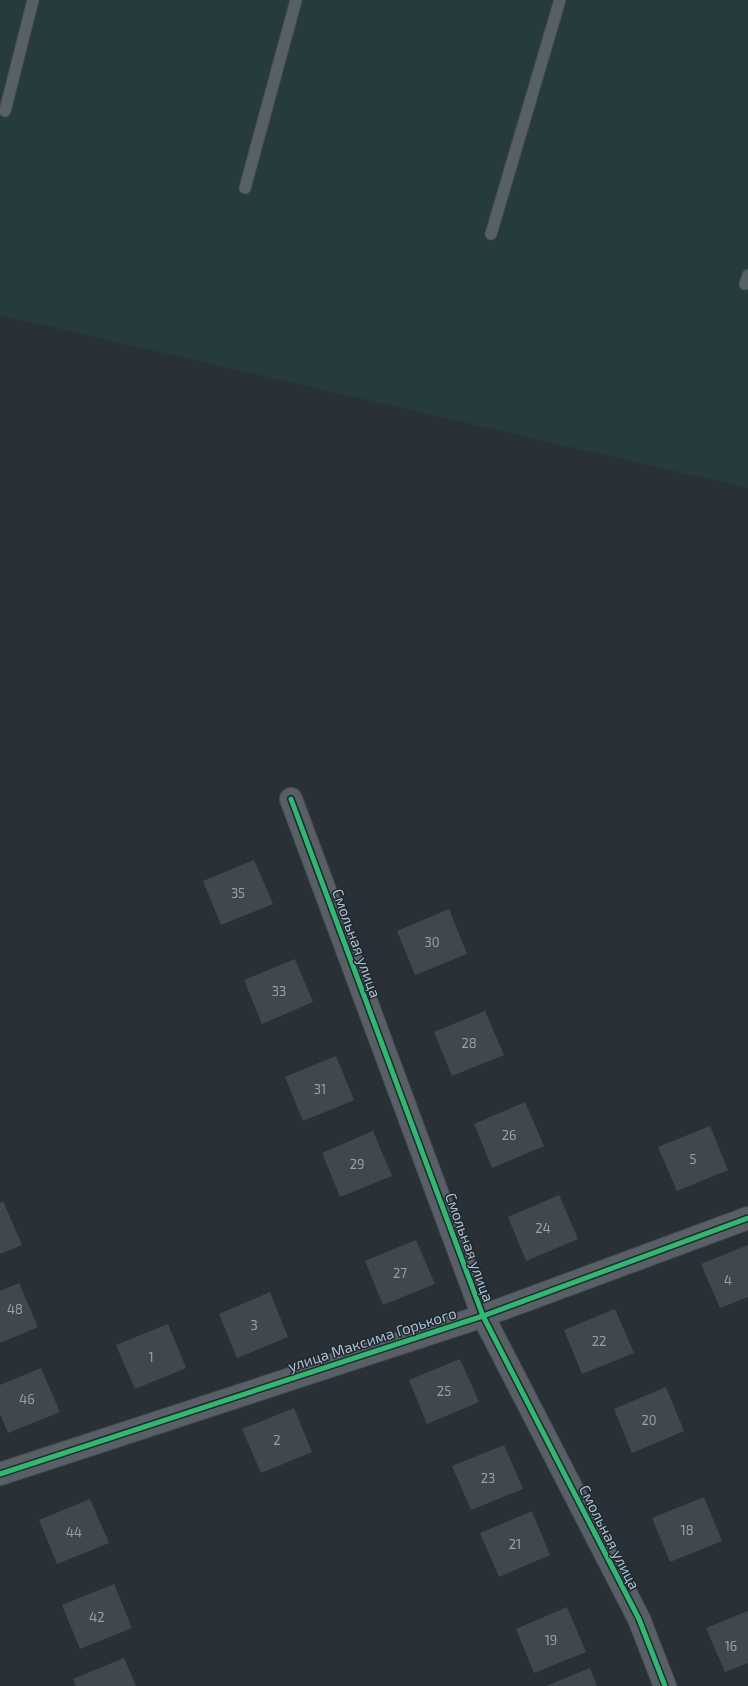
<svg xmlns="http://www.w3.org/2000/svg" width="748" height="1686" viewBox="0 0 748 1686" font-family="'Exo 2',sans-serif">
<rect width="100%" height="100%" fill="#293137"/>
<path fill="#263c3c" d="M 0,0 L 748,0 L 748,488 L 0,315 Z"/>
<g fill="#41484d">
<path d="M 254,860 L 273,904 L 221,925 L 203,881 Z"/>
<path d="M 449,909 L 467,954 L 415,975 L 397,931 Z"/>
<path d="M 295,959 L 313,1002 L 262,1024 L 244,980 Z"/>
<path d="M 485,1011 L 504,1055 L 452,1076 L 434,1032 Z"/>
<path d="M 336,1056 L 354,1100 L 303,1121 L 285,1077 Z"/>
<path d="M 525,1102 L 544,1146 L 492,1168 L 474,1124 Z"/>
<path d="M 710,1126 L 728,1170 L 677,1191 L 658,1147 Z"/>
<path d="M 373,1131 L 392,1176 L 340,1197 L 322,1153 Z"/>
<path d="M 559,1195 L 578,1239 L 526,1261 L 508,1217 Z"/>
<path d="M 3,1201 L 22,1245 L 0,1254 L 0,1203 Z"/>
<path d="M 416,1240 L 435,1284 L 383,1305 L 365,1261 Z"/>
<path d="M 748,1245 L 748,1297 L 720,1308 L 701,1264 Z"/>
<path d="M 19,1283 L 38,1327 L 0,1343 L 0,1291 Z"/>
<path d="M 270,1292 L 288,1337 L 237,1358 L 219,1314 Z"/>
<path d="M 615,1309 L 634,1353 L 582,1374 L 564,1330 Z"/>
<path d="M 168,1324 L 186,1368 L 135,1389 L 116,1345 Z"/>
<path d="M 460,1359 L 479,1402 L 427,1424 L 409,1380 Z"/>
<path d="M 41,1368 L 60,1412 L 8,1433 L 0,1414 L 0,1385 Z"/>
<path d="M 666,1387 L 684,1431 L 632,1453 L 614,1409 Z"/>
<path d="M 294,1408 L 312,1452 L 261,1473 L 242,1429 Z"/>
<path d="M 504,1445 L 523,1489 L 471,1510 L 452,1466 Z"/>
<path d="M 704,1497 L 722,1541 L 670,1562 L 652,1518 Z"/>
<path d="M 90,1499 L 109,1543 L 57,1564 L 39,1520 Z"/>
<path d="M 532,1511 L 550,1555 L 499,1577 L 480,1533 Z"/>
<path d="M 114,1584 L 132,1628 L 80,1649 L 62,1605 Z"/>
<path d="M 567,1607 L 586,1652 L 534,1673 L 516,1629 Z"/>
<path d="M 748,1611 L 748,1663 L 725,1672 L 706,1628 Z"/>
<path d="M 124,1658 L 136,1686 L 76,1686 L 73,1679 Z"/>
<path d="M 590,1668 L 597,1686 L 546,1686 Z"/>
</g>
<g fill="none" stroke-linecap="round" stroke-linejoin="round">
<defs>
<g id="lane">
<path d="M 5,111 L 33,0"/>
<path d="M 245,188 L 296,0"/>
<path d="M 491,234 L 560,0"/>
<path d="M 745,284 L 748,275"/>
</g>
<g id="street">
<path d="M 291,799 L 483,1316 L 639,1619 L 665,1686"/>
<path d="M 0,1474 L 483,1316 L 748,1218"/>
</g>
</defs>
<use href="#lane" stroke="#474d52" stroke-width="13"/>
<use href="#street" stroke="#474d52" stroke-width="24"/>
<use href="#lane" stroke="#596065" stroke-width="11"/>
<use href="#street" stroke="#596065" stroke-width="22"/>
<defs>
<g id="cycleway">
<path d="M 291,799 L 483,1316 L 639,1619 L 665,1686"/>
<path d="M 0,1474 L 483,1316 L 748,1218"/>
</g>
</defs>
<use href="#cycleway" stroke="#1c2932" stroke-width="8"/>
<use href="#cycleway" stroke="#33b770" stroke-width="5"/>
</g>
<g text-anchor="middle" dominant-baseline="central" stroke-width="3" stroke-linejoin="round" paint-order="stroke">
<g font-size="13" fill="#96a1a9">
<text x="238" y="893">35</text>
<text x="432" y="942">30</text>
<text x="279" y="991">33</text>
<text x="469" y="1043">28</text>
<text x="320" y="1089">31</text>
<text x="509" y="1135">26</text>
<text x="693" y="1159">5</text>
<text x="357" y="1164">29</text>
<text x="543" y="1228">24</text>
<text x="400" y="1273">27</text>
<text x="728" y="1280">4</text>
<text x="15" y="1309">48</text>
<text x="254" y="1325">3</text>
<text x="599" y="1341">22</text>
<text x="151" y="1357">1</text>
<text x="444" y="1391">25</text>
<text x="27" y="1399">46</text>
<text x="649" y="1420">20</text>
<text x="277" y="1440">2</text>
<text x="488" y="1478">23</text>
<text x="687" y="1530">18</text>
<text x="74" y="1532">44</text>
<text x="515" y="1544">21</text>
<text x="97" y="1617">42</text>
<text x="551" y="1640">19</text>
<text x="731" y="1646">16</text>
</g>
<g font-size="15" fill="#b2bfc8" stroke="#1c2932">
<text transform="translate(357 943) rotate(70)">Смольная улица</text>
<text transform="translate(470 1247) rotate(70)">Смольная улица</text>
<text transform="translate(372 1339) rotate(-18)">улица Максима Горького</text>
<text transform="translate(610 1537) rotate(63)">Смольная улица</text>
</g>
</g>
</svg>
